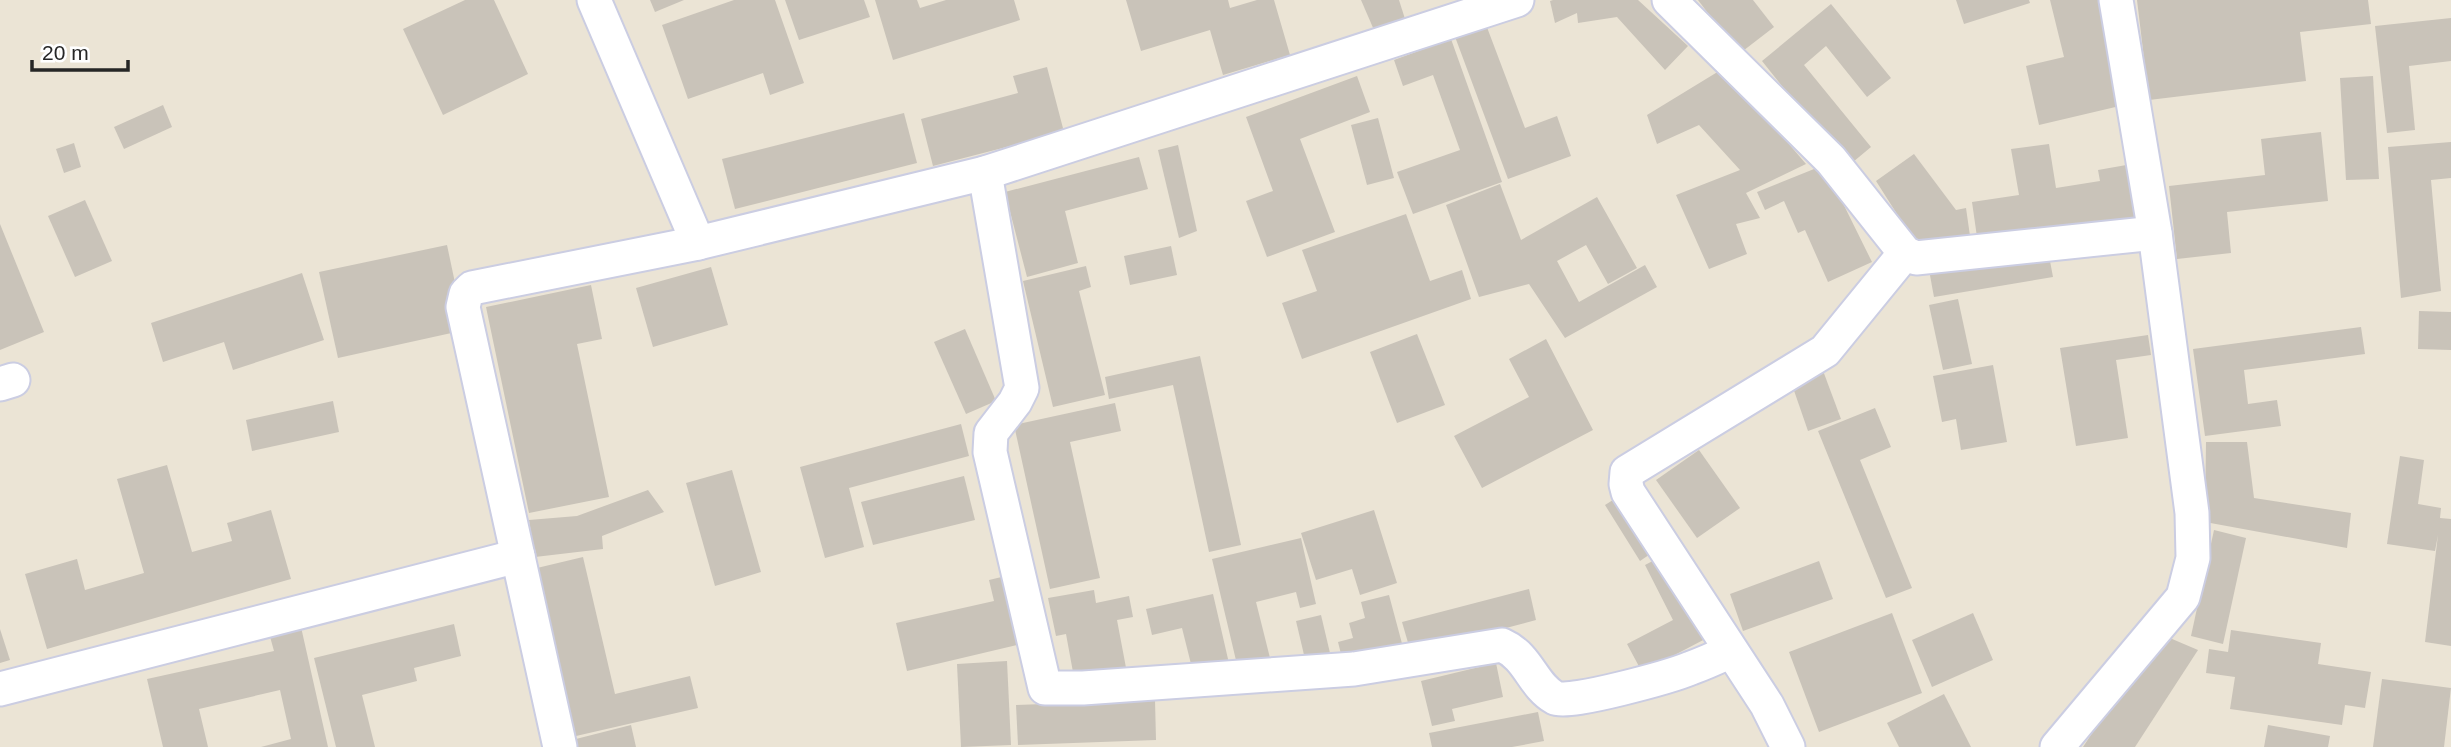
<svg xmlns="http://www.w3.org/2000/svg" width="2451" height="747" viewBox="0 0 2451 747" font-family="Helvetica,sans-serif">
<rect width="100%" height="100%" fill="#ebe4d5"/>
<g fill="#c9c3b9">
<path d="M 465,0 L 494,0 L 528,74 L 443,115 L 403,29 Z"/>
<path d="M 650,0 L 684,0 L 655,12 Z"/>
<path d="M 734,0 L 775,0 L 804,83 L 770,95 L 763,73 L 688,99 L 662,25 Z"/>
<path d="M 785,0 L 864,0 L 870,17 L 799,40 Z"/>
<path d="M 875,0 L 917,0 L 920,8 L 946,0 L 1014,0 L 1020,20 L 893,60 Z"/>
<path d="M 1126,0 L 1228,0 L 1230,8 L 1257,0 L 1274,0 L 1290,55 L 1223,75 L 1210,30 L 1141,51 Z"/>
<path d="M 1361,0 L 1399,0 L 1405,19 L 1374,30 Z"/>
<path d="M 1553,0 L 1638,0 L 1688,46 L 1665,70 L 1617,17 L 1578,23 L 1577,13 L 1555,23 L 1550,1 Z"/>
<path d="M 1698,0 L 1753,0 L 1774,27 L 1739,54 Z"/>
<path d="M 1956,0 L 2029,0 L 2030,3 L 1964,24 Z"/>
<path d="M 2050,0 L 2100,0 L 2124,105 L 2039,125 L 2026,66 L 2064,57 Z"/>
<path d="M 2137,0 L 2368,0 L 2371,24 L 2300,32 L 2306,81 L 2149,100 Z"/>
<path d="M 1831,4 L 1891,78 L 1867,97 L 1826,46 L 1804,65 L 1871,147 L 1847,167 L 1762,61 Z"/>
<path d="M 2451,18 L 2451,61 L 2409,66 L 2415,130 L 2387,133 L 2375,26 Z"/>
<path d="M 1485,22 L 1525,128 L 1557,116 L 1571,156 L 1508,179 L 1454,34 Z"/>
<path d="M 1451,39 L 1502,182 L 1413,214 L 1397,172 L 1460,150 L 1433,75 L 1403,86 L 1394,60 Z"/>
<path d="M 1047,67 L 1064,132 L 933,166 L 921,119 L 1018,93 L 1013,76 Z"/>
<path d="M 1724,68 L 1806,164 L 1746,193 L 1760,218 L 1736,224 L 1747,254 L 1709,269 L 1676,195 L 1740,170 L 1699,125 L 1657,144 L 1647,115 Z"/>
<path d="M 1357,76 L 1370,112 L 1300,139 L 1335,232 L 1267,257 L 1246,201 L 1273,191 L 1246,117 Z"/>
<path d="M 2373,76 L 2379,179 L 2346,180 L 2340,78 Z"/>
<path d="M 163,105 L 172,127 L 124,149 L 114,127 Z"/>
<path d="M 904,113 L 917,163 L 735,209 L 722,159 Z"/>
<path d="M 1378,118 L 1394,178 L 1367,185 L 1351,125 Z"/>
<path d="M 2321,132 L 2328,201 L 2227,212 L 2231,253 L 2177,259 L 2169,186 L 2265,175 L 2261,139 Z"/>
<path d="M 2451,142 L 2451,178 L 2431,180 L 2441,291 L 2401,298 L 2388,147 Z"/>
<path d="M 74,143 L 81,167 L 64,173 L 56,149 Z"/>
<path d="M 2049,144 L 2056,188 L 2100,181 L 2098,170 L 2132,164 L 2140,219 L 1978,244 L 1972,202 L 2019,195 L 2011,149 Z"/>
<path d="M 1178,145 L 1197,231 L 1179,238 L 1158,150 Z"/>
<path d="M 1914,154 L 1956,210 L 1966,208 L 1971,243 L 1918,247 L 1876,181 Z"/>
<path d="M 1139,157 L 1148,189 L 1065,211 L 1078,263 L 1027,277 L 1005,192 Z"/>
<path d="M 1824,165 L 1872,262 L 1828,282 L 1805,230 L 1798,233 L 1784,201 L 1765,210 L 1757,192 Z"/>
<path d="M 1500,184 L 1521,240 L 1597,197 L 1637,268 L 1608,284 L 1586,245 L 1557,261 L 1579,302 L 1645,265 L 1657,287 L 1565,338 L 1529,284 L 1479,297 L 1446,205 Z"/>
<path d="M 85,200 L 112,261 L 75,277 L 48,216 Z"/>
<path d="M 1406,214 L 1430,281 L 1462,270 L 1471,299 L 1302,359 L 1282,303 L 1317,291 L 1302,250 Z"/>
<path d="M 0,224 L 44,332 L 0,350 Z"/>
<path d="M 447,245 L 465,330 L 338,358 L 319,272 Z"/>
<path d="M 1171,246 L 1177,275 L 1130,285 L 1124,256 Z"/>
<path d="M 2048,250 L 2053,277 L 1934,297 L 1929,270 Z"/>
<path d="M 1086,266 L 1091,287 L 1079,291 L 1105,395 L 1053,407 L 1023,281 Z"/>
<path d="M 711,267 L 728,325 L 653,347 L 636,288 Z"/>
<path d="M 302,273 L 324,340 L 233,370 L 224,342 L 163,362 L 151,323 Z"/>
<path d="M 591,285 L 602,339 L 577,344 L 609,497 L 529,513 L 486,307 Z"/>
<path d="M 1958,299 L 1972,364 L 1943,370 L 1929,305 Z"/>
<path d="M 2419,311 L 2451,312 L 2451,350 L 2418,349 Z"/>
<path d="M 2361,327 L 2365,354 L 2244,370 L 2248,404 L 2277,400 L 2281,426 L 2205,436 L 2193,349 Z"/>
<path d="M 965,329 L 996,401 L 966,414 L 934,342 Z"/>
<path d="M 1417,334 L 1445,405 L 1397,423 L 1370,352 Z"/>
<path d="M 2148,335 L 2151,355 L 2116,360 L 2128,438 L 2076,446 L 2060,348 Z"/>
<path d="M 1546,339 L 1593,430 L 1482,488 L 1454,436 L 1529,397 L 1509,359 Z"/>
<path d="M 1200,356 L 1241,545 L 1209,552 L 1173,385 L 1109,399 L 1105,377 Z"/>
<path d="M 1993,365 L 2007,442 L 1961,450 L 1956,419 L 1942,422 L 1933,376 Z"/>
<path d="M 1822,368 L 1841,419 L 1808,431 L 1790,379 Z"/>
<path d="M 333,401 L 339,432 L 252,451 L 246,420 Z"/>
<path d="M 1115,403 L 1121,431 L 1070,442 L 1100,578 L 1050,589 L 1014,425 Z"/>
<path d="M 1875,408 L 1891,447 L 1860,460 L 1912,588 L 1886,598 L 1818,431 Z"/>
<path d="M 961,424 L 969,456 L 849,488 L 864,547 L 825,558 L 800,467 Z"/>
<path d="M 2206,442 L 2247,442 L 2254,498 L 2351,513 L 2347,548 L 2205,522 Z"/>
<path d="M 1699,450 L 1740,508 L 1697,538 L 1656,480 Z"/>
<path d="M 2400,456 L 2424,460 L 2418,504 L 2441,508 L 2440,518 L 2451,519 L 2451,646 L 2425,642 L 2438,535 L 2435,551 L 2387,544 Z"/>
<path d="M 167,465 L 192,552 L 232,541 L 227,523 L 271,510 L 291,579 L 47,649 L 25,574 L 77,559 L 85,590 L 144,573 L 117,479 Z"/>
<path d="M 732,470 L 761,572 L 715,586 L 686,483 Z"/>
<path d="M 964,476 L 975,520 L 873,545 L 861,502 Z"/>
<path d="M 648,490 L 664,512 L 602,536 L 603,549 L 535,557 L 529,520 L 577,516 Z"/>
<path d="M 1624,493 L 1659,548 L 1640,561 L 1605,505 Z"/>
<path d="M 1374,510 L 1397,583 L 1360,595 L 1352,569 L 1316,580 L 1301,533 Z"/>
<path d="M 2214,530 L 2246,538 L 2223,644 L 2191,636 Z"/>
<path d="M 1301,538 L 1316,604 L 1300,608 L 1296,592 L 1256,602 L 1272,666 L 1239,673 L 1212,559 Z"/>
<path d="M 1666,554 L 1709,637 L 1642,672 L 1627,644 L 1673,620 L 1645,565 Z"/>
<path d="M 583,557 L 615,694 L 690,676 L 698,708 L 576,736 L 537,568 Z"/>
<path d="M 1819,561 L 1833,599 L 1743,631 L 1730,594 Z"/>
<path d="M 1010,575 L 1025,643 L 907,671 L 896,623 L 994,601 L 989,580 Z"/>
<path d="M 1529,589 L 1536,620 L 1411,653 L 1402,622 Z"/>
<path d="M 1094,590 L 1096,603 L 1129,596 L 1133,617 L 1117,620 L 1127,673 L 1075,683 L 1066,634 L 1056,636 L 1048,598 Z"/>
<path d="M 1213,594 L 1231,672 L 1195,680 L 1182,628 L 1152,635 L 1146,609 Z"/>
<path d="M 1389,595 L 1404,651 L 1344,666 L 1338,642 L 1353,638 L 1349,623 L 1365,618 L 1361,602 Z"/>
<path d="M 1892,613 L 1922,693 L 1819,732 L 1789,652 Z"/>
<path d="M 1973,613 L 1993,660 L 1932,687 L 1912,640 Z"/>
<path d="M 1321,615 L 1330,653 L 1305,659 L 1296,621 Z"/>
<path d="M 454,624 L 461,656 L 414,668 L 417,681 L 362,695 L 375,747 L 336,747 L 314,658 Z"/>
<path d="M 301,627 L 328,747 L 261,747 L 291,739 L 280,690 L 199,709 L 208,747 L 163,747 L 147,679 L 274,651 L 269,633 Z"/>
<path d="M 0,629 L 10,660 L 0,663 Z"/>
<path d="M 2231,630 L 2321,643 L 2318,664 L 2371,672 L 2365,708 L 2345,705 L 2342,725 L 2230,709 L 2235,677 L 2206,673 L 2209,649 L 2228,652 Z"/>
<path d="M 2158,633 L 2198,650 L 2135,747 L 2083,747 Z"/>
<path d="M 1007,661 L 1011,745 L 961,747 L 957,664 Z"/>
<path d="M 1496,663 L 1503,697 L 1452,709 L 1455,721 L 1432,726 L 1421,681 Z"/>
<path d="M 2382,679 L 2451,688 L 2444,747 L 2373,747 Z"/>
<path d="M 1944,694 L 1971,747 L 1899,747 L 1887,723 Z"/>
<path d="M 1155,700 L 1156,740 L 1018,745 L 1016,705 Z"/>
<path d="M 1538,712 L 1544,741 L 1512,747 L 1432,747 L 1429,733 Z"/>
<path d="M 631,725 L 636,747 L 574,747 L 572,740 Z"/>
<path d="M 2268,725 L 2330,736 L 2328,747 L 2264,747 Z"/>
</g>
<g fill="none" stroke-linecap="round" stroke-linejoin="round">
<defs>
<g id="street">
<path d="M 594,0 L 698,243"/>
<path d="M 1669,0 L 1831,160 L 1905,253 L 1916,258 L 2155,233"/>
<path d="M 985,173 L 1022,388 L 1015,402 L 991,433 L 990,452 L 1045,688 L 1083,688 L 1354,669 L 1502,645 C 1529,657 1532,685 1555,698 C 1569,705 1672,676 1691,668 C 1705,663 1718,657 1731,651"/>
<path d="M 0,384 L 13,380"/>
<path d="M 0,689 L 518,556"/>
<path d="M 560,747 L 463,307 L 466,294 L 472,288 L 698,243 L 985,173 L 1517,0"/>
<path d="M 1788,747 L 1767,705 L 1628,492 L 1626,484 L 1627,472 L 1825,351 L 1905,253"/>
<path d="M 2057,747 L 2183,597 L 2193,558 L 2192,513 L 2155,233 L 2116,0"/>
</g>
</defs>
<use href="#street" stroke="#cbcde2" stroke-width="37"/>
<use href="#street" stroke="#fff" stroke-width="33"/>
</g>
<path d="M32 60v10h96v-10" fill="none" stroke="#262626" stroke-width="3.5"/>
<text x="42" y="60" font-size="21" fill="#262626" stroke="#ffffff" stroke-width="5" paint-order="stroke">20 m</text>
</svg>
